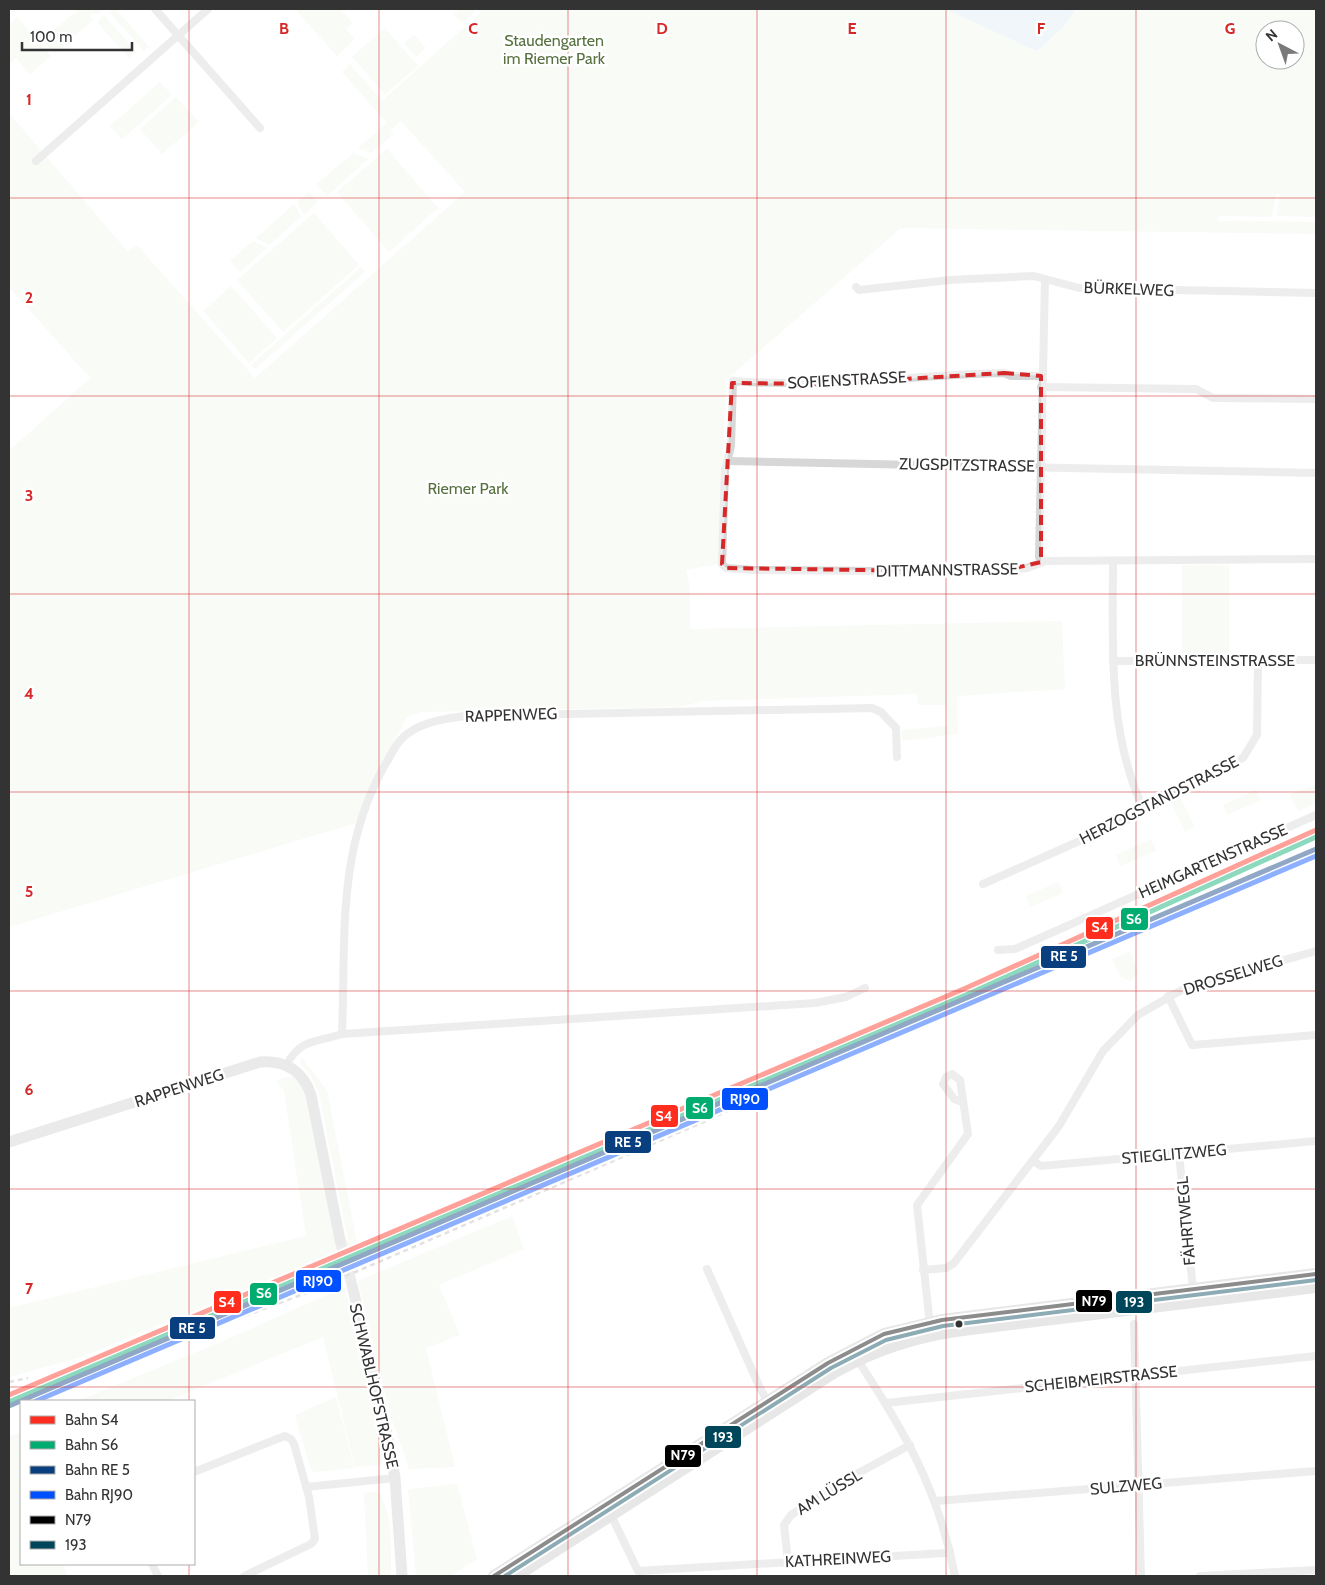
<svg xmlns="http://www.w3.org/2000/svg" width="1325" height="1585" viewBox="0 0 1325 1585" font-family="Cabin,sans-serif">
<rect width="100%" height="100%" fill="#fff"/>
<g fill="#f1f5ed" fill-rule="evenodd">
<path d="M 79,9 L 101,9 L 102,11 L 98,14 L 89,14 L 93,20 L 54,53 L 40,38 L 42,36 L 45,38 Z"/>
<path d="M 112,9 L 116,9 L 149,47 L 144,51 L 109,12 Z"/>
<path d="M 295,9 L 340,9 L 353,23 L 346,29 L 355,39 L 337,56 Z"/>
<path d="M 460,9 L 472,9 L 475,12 L 462,23 L 454,14 Z"/>
<path d="M 482,9 L 1316,9 L 1316,217 L 1277,216 L 1280,194 L 1276,194 L 1272,217 L 1219,216 L 1218,221 L 1316,222 L 1316,234 L 901,228 L 726,380 L 719,564 L 686,570 L 690,587 L 690,629 L 1062,621 L 1065,689 L 957,696 L 958,734 L 902,741 L 902,730 L 948,726 L 947,705 L 918,705 L 917,694 L 703,701 L 679,707 L 421,712 L 407,717 L 371,785 L 356,823 L 9,927 L 9,451 L 90,378 L 9,287 L 9,113 L 128,252 L 137,245 L 255,378 L 465,192 L 401,121 L 390,130 L 394,134 L 371,153 L 358,148 L 387,123 L 342,72 L 350,64 L 382,101 L 479,14 ZM 1265,30 L 1295,30 L 1295,60 L 1265,60 Z"/>
<path d="M 104,15 L 136,52 L 129,58 L 97,22 Z"/>
<path d="M 17,17 L 51,56 L 30,74 L 16,58 L 9,64 L 9,25 Z"/>
<path d="M 385,28 L 418,66 L 385,94 L 352,57 Z"/>
<path d="M 414,35 L 426,48 L 416,57 L 404,43 Z"/>
<path d="M 160,82 L 172,95 L 122,139 L 110,126 Z"/>
<path d="M 176,97 L 199,122 L 162,154 L 140,129 Z"/>
<path d="M 387,149 L 438,208 L 389,252 L 337,192 Z"/>
<path d="M 354,153 L 368,159 L 327,196 L 316,184 Z"/>
<path d="M 309,192 L 318,202 L 304,215 L 297,202 Z"/>
<path d="M 294,204 L 301,217 L 269,245 L 256,238 Z"/>
<path d="M 314,213 L 359,265 L 283,332 L 237,280 Z"/>
<path d="M 253,241 L 267,248 L 240,272 L 230,261 Z"/>
<path d="M 361,267 L 365,272 L 255,369 L 251,365 Z"/>
<path d="M 231,286 L 277,338 L 249,363 L 203,311 Z"/>
<rect x="1182" y="565" width="47" height="90"/>
<path d="M 1316,785 L 1316,803 L 1298,811 L 1290,794 Z"/>
<path d="M 1256,790 L 1261,800 L 1227,815 L 1223,805 Z"/>
<path d="M 1181,799 L 1195,827 L 1185,832 L 1171,803 Z"/>
<path d="M 1151,839 L 1156,851 L 1120,866 L 1116,855 Z"/>
<path d="M 1058,882 L 1063,893 L 1030,907 L 1026,896 Z"/>
<path d="M 1130,951 L 1138,972 L 1131,981 C 1119,979 1115,969 1113,959 Z"/>
<path d="M 301,1057 L 327,1090 L 357,1243 L 82,1357 L 9,1377 L 9,1308 L 306,1236 L 284,1091 L 276,1080 L 292,1076 L 301,1085 L 306,1097 L 335,1245 L 348,1240 L 319,1093 L 310,1074 L 301,1065 Z"/>
<path d="M 512,1216 L 524,1249 L 439,1285 L 460,1335 L 426,1348 L 455,1467 L 409,1469 L 390,1414 L 358,1281 Z"/>
<path d="M 345,1287 L 384,1458 L 380,1465 L 355,1467 L 323,1337 L 167,1401 L 78,1401 L 223,1341 Z"/>
<path d="M 336,1397 L 354,1468 L 315,1472 L 311,1470 L 295,1415 Z"/>
<path d="M 21,1432 L 21,1564 L 64,1564 L 67,1576 L 9,1576 L 9,1437 Z"/>
<path d="M 457,1484 L 477,1559 L 451,1576 L 416,1576 L 408,1489 Z"/>
<path d="M 373,1492 L 379,1493 C 394,1516 390,1550 391,1576 L 368,1576 L 364,1493 Z"/>
</g>
<path fill="#ddebf3" d="M 945,9 L 1076,9 L 1065,25 L 1037,51 Z"/>
<g fill="none" stroke-linecap="round" stroke-linejoin="round">
<path stroke="#d6d6d6" stroke-width="11" stroke-dasharray="11 5.5" stroke-linecap="butt" d="M 340,1240 L 352,1285"/>
<g stroke="#d7d7d7" stroke-width="8">
<path d="M 155,9 L 260,128"/>
<path d="M 36,161 L 208,9"/>
<path d="M 856,287 L 859,290 L 950,280 L 1034,276 L 1079,288 L 1316,293"/>
<path d="M 1041,376 L 1011,376 L 1004,373 C 913,375 824,388 733,381 L 731,446 L 725,470 L 722,564 L 726,568 L 753,570 L 998,572 L 1027,568 L 1046,561 L 1316,559"/>
<path d="M 1041,387 L 1196,389 L 1213,398 L 1316,399"/>
<path d="M 728,461 L 1316,473"/>
<path d="M 1113,561 C 1113,644 1107,733 1144,810"/>
<path d="M 1041,562 L 1039,557 L 1045,280"/>
<path d="M 1113,661 L 1316,660"/>
<path d="M 983,884 L 1133,817 L 1243,758 L 1257,735 L 1258,660"/>
<path d="M 998,950 L 1015,949 L 1316,815"/>
<path d="M 1168,996 L 1192,1045 L 1316,1035"/>
<path d="M 342,1034 C 346,940 336,850 385,765 C 392,753 398,739 410,732 C 426,721 446,719 464,716 L 872,708 L 881,712 L 896,728 L 897,757"/>
<path d="M 286,1065 C 302,1038 314,1043 342,1034 L 815,1003 L 846,997 L 865,988"/>
<path d="M 1179,1154 L 1193,1289"/>
<path d="M 1034,1161 L 1041,1166 L 1316,1141"/>
<path d="M 707,1269 L 760,1388 L 769,1404"/>
<path d="M 923,1270 L 946,1268 L 954,1263 L 1059,1126 L 1103,1051 L 1138,1015 L 1185,988 L 1316,951"/>
<path d="M 1134,1324 L 1141,1576"/>
<path d="M 930,1325 L 917,1205 L 968,1134 L 960,1080 L 952,1074 L 946,1077 L 943,1084 L 954,1099 L 962,1102"/>
<path d="M 857,1359 C 904,1430 939,1491 955,1576"/>
<path d="M 886,1403 L 1316,1356"/>
<path d="M 194,1472 L 277,1439 L 285,1436 L 291,1439 L 294,1444 L 309,1497 L 315,1539 L 311,1544 L 244,1576"/>
<path d="M 306,1487 L 395,1478"/>
<path d="M 936,1501 L 1316,1471"/>
<path d="M 611,1515 L 638,1571 L 945,1553 L 950,1551"/>
<path d="M 788,1562 L 784,1525 L 791,1515 L 851,1477 L 910,1445"/>
<path d="M 152,1564 L 158,1576"/>
<path d="M 1200,1576 L 1316,1570"/>
</g>
<g stroke="#d0d0d0" stroke-width="11">
<path d="M 9,1142 L 260,1062 C 285,1060 303,1071 311,1095 L 340,1240"/>
<path d="M 352,1285 L 388,1438 L 395,1478 L 402,1576"/>
</g>
<g stroke="#cacaca" stroke-width="12">
<path d="M 494,1576 L 828,1363 L 884,1334 L 942,1320 L 1316,1274"/>
<path d="M 516,1576 L 835,1372 C 876,1349 916,1336 963,1330 L 1316,1287"/>
</g>
<g stroke="#bebebe" stroke-width="2.5" stroke-dasharray="5 4" stroke-linecap="butt">
<path d="M 186,1338 L 309,1292 L 706,1121 L 969,997"/>
<path d="M 9,1382 L 28,1378"/>
</g>
<defs>
<path id="bus-1" d="M 494,1576 L 828,1363 L 884,1334 L 942,1320 L 1316,1274"/>
<path id="bus-2" d="M 505,1576 L 831,1368 L 886,1340 L 943,1326 L 1316,1280"/>
</defs>
<use href="#bus-1" stroke="#fff" stroke-width="8"/>
<use href="#bus-2" stroke="#fff" stroke-width="8"/>
<use href="#bus-1" stroke="#000" stroke-width="4"/>
<use href="#bus-2" stroke="#00465a" stroke-width="4"/>
<defs>
<path id="rail-1" d="M 9,1395 L 966,988 L 1316,830"/>
<path id="rail-2" d="M 11,1401 L 968,994 L 1316,837"/>
<path id="rail-3" d="M 9,1406 L 1316,849"/>
<path id="rail-4" d="M 36,1401 L 1316,856"/>
</defs>
<use href="#rail-1" stroke="#fff" stroke-width="9"/>
<use href="#rail-2" stroke="#fff" stroke-width="9"/>
<use href="#rail-3" stroke="#fff" stroke-width="9"/>
<use href="#rail-4" stroke="#fff" stroke-width="9"/>
<use href="#rail-1" stroke="#ff2d1d" stroke-width="5"/>
<use href="#rail-2" stroke="#00ac6f" stroke-width="5"/>
<use href="#rail-3" stroke="#093f7f" stroke-width="5"/>
<use href="#rail-4" stroke="#0050ff" stroke-width="5"/>
</g>
<path d="M0 0H1325V1585H0ZM 1004,373 L 1041,376 L 1041,562 L 998,572 L 726,568 L 722,564 L 732,383 L 822,384 Z" fill="#fff" fill-opacity=".55" fill-rule="evenodd"/>
<path fill="none" stroke="#d62828" stroke-width="4" stroke-dasharray="10 6" stroke-linejoin="round" d="M 1004,373 L 1041,376 L 1041,562 L 998,572 L 726,568 L 722,564 L 732,383 L 822,384 Z"/>
<path fill="none" stroke="#d62828" stroke-width="1" stroke-opacity="0.55" d="M 189,9 L 189,1401M 379,9 L 379,1576M 568,9 L 568,1576M 757,9 L 757,1576M 946,9 L 946,1576M 1136,9 L 1136,1576M 9,198 L 1316,198M 9,396 L 1316,396M 9,594 L 1316,594M 9,792 L 1316,792M 9,991 L 1316,991M 9,1189 L 1316,1189M 9,1387 L 1316,1387M 189,1564 L 189,1576"/>
<circle fill="#333" stroke="#fff" stroke-width="2" cx="959" cy="1324" r="4.5"/>
<g text-anchor="middle" dominant-baseline="central" stroke-width="5" stroke-linejoin="round" paint-order="stroke">
<g font-size="16" fill="#56703f" stroke="#fff">
<text x="554" y="40">Staudengarten<tspan x="554" dy="18">im Riemer Park</tspan></text>
<text x="468" y="488">Riemer Park</text>
</g>
<g font-size="16" fill="#333" stroke="#fff">
<text transform="translate(1129 289) rotate(2)">BÜRKELWEG</text>
<text transform="translate(847 380) rotate(-3)">SOFIENSTRASSE</text>
<text transform="translate(967 465) rotate(1)">ZUGSPITZSTRASSE</text>
<text transform="translate(947 570) rotate(-1)">DITTMANNSTRASSE</text>
<text x="1215" y="660">BRÜNNSTEINSTRASSE</text>
<text transform="translate(511 715) rotate(-2)">RAPPENWEG</text>
<text transform="translate(1159 800) rotate(-27)">HERZOGSTANDSTRASSE</text>
<text transform="translate(1213 861) rotate(-24)">HEIMGARTENSTRASSE</text>
<text transform="translate(1233 975) rotate(-17)">DROSSELWEG</text>
<text transform="translate(179 1088) rotate(-18)">RAPPENWEG</text>
<text transform="translate(1174 1154) rotate(-5)">STIEGLITZWEG</text>
<text transform="translate(1186 1221) rotate(-95)">FÄHRTWEGL</text>
<text transform="translate(1101 1379) rotate(-6)">SCHEIBMEIRSTRASSE</text>
<text transform="translate(374 1386) rotate(77)">SCHWABLHOFSTRASSE</text>
<text transform="translate(1126 1486) rotate(-5)">SULZWEG</text>
<text transform="translate(829 1492) rotate(-31)">AM LÜSSL</text>
<text transform="translate(838 1559) rotate(-3)">KATHREINWEG</text>
</g>
</g>
<g font-size="16" text-anchor="middle" font-weight="bold" fill="#d62828" stroke="#fff" stroke-width="5" stroke-linejoin="round" paint-order="stroke">
<text x="284" y="34">B</text>
<text x="473" y="34">C</text>
<text x="662" y="34">D</text>
<text x="852" y="34">E</text>
<text x="1041" y="34">F</text>
<text x="1230" y="34">G</text>
<text x="29" y="105">1</text>
<text x="29" y="303">2</text>
<text x="29" y="501">3</text>
<text x="29" y="699">4</text>
<text x="29" y="897">5</text>
<text x="29" y="1095">6</text>
<text x="29" y="1294">7</text>
</g>
<g stroke="#fff" stroke-width="2">
<rect x="1120" y="907" width="29" height="24" rx="5" fill="#00ac6f"/>
<rect x="1085" y="916" width="29" height="24" rx="5" fill="#ff2d1d"/>
<rect x="1040" y="945" width="47" height="24" rx="5" fill="#093f7f"/>
<rect x="721" y="1087" width="48" height="24" rx="5" fill="#0050ff"/>
<rect x="685" y="1096" width="29" height="24" rx="5" fill="#00ac6f"/>
<rect x="650" y="1104" width="29" height="24" rx="5" fill="#ff2d1d"/>
<rect x="604" y="1130" width="48" height="24" rx="5" fill="#093f7f"/>
<rect x="295" y="1269" width="47" height="24" rx="5" fill="#0050ff"/>
<rect x="249" y="1282" width="29" height="24" rx="5" fill="#00ac6f"/>
<rect x="1075" y="1289" width="38" height="24" rx="5" fill="#000"/>
<rect x="213" y="1290" width="29" height="24" rx="5" fill="#ff2d1d"/>
<rect x="1115" y="1290" width="38" height="24" rx="5" fill="#00465a"/>
<rect x="169" y="1316" width="47" height="24" rx="5" fill="#093f7f"/>
<rect x="704" y="1425" width="38" height="24" rx="5" fill="#00465a"/>
<rect x="664" y="1444" width="38" height="24" rx="5" fill="#000"/>
</g>
<g font-size="14" text-anchor="middle" font-weight="bold" fill="#fff">
<text x="1134" y="924">S6</text>
<text x="1100" y="932">S4</text>
<text x="1064" y="961">RE 5</text>
<text x="745" y="1104">RJ90</text>
<text x="700" y="1113">S6</text>
<text x="664" y="1121">S4</text>
<text x="628" y="1147">RE 5</text>
<text x="318" y="1286">RJ90</text>
<text x="264" y="1298">S6</text>
<text x="1094" y="1306">N79</text>
<text x="227" y="1307">S4</text>
<text x="1134" y="1307">193</text>
<text x="192" y="1333">RE 5</text>
<text x="723" y="1442">193</text>
<text x="683" y="1460">N79</text>
</g>
<rect width="1325" height="1585" fill="none" stroke="#333333" stroke-width="20"/>
<rect x="20" y="1400" width="175" height="165" fill="#ffffff" stroke="#adadad"/>
<rect x="30" y="1416" width="25" height="8" fill="#ff2d1d" stroke="#adadad"/>
<text x="65" y="1425" font-size="15" fill="#333333">Bahn S4</text>
<rect x="30" y="1441" width="25" height="8" fill="#00ac6f" stroke="#adadad"/>
<text x="65" y="1450" font-size="15" fill="#333333">Bahn S6</text>
<rect x="30" y="1466" width="25" height="8" fill="#093f7f" stroke="#adadad"/>
<text x="65" y="1475" font-size="15" fill="#333333">Bahn RE 5</text>
<rect x="30" y="1491" width="25" height="8" fill="#0050ff" stroke="#adadad"/>
<text x="65" y="1500" font-size="15" fill="#333333">Bahn RJ90</text>
<rect x="30" y="1516" width="25" height="8" fill="#000000" stroke="#adadad"/>
<text x="65" y="1525" font-size="15" fill="#333333">N79</text>
<rect x="30" y="1541" width="25" height="8" fill="#00465a" stroke="#adadad"/>
<text x="65" y="1550" font-size="15" fill="#333333">193</text>
<g transform="translate(1280 45) rotate(319)"><circle r="24" fill="#ffffff" stroke="#adadad"/>
<path d="M0-4L9 19L0 12L-9 19Z" fill="#7a7a7a"/>
<text y="-8" font-size="14" font-weight="bold" text-anchor="middle" fill="#333333">N</text>
</g>
<path d="M22 42v8h110v-8" fill="none" stroke="#333333" stroke-width="2.5"/>
<text x="30" y="42" font-size="15" fill="#333333" stroke="#ffffff" stroke-width="4" paint-order="stroke">100 m</text>
</svg>
